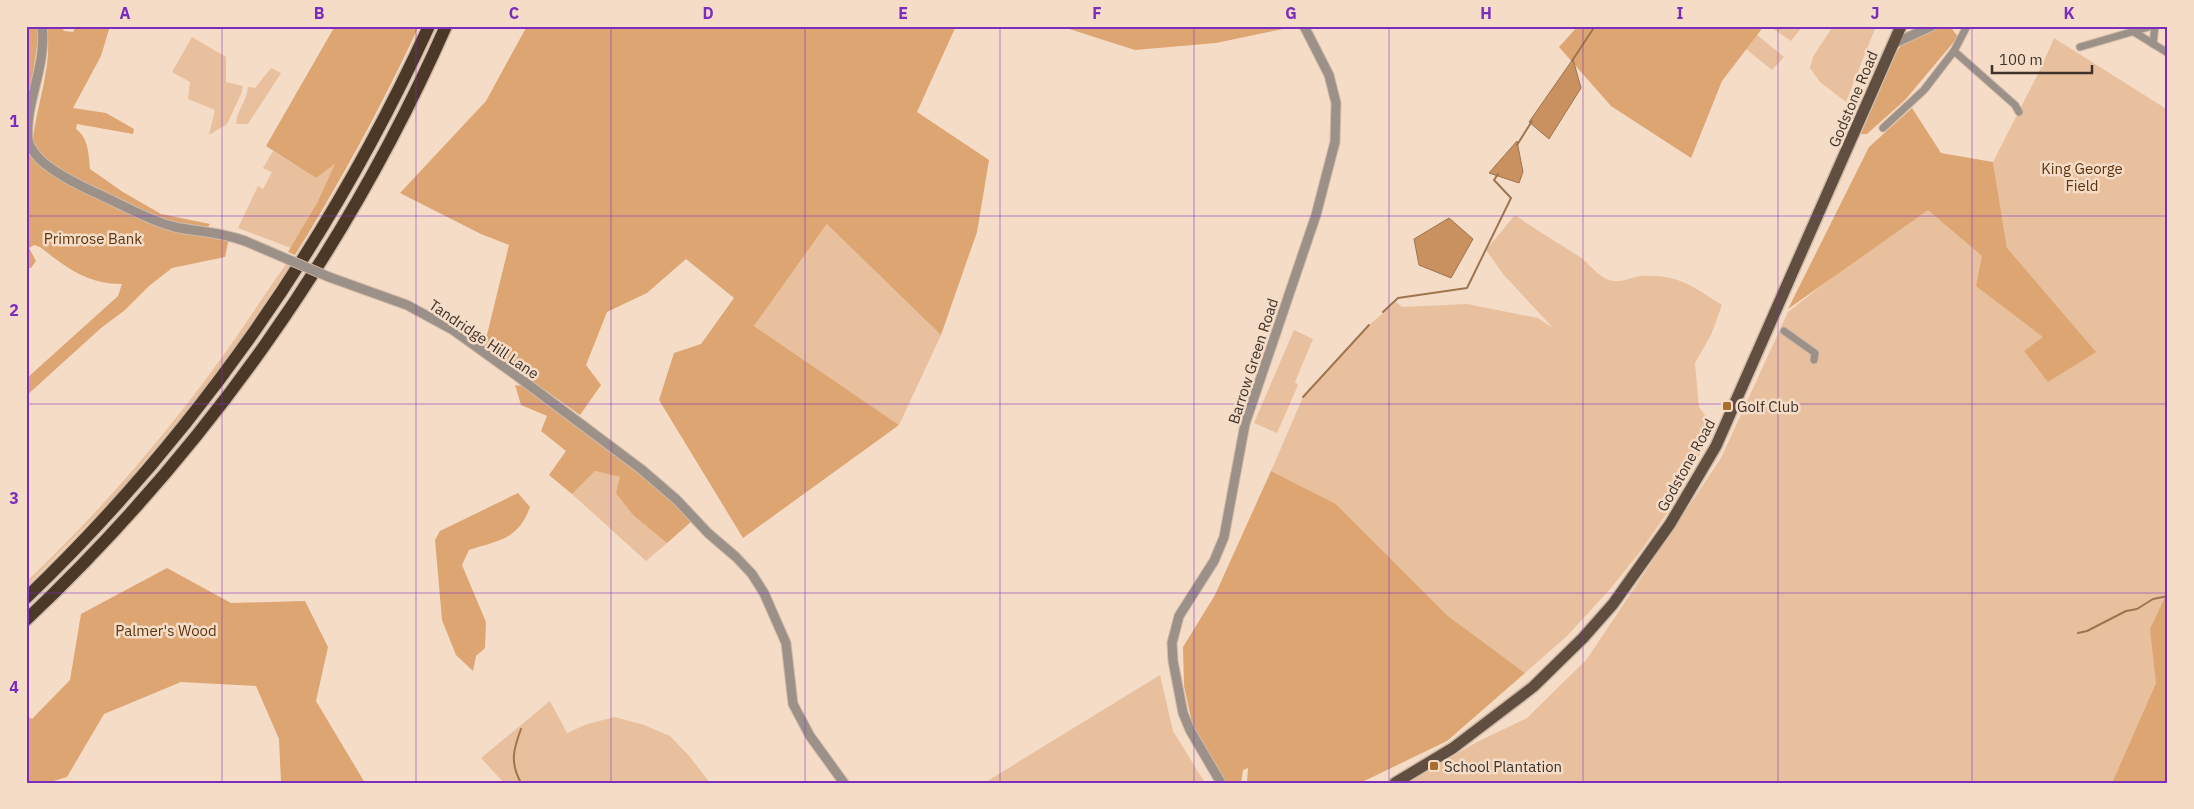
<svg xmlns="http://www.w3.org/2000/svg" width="2194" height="809" viewBox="0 0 2194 809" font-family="'IBM Plex Sans',sans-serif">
<rect width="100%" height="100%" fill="#f5dcc7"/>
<g fill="#e8c09d">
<path d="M 1769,26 L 1803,26 L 1791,41 Z"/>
<path d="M 1833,26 L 1876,26 L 1846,102 L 1820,82 L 1810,68 L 1813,57 Z"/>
<path d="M 1757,35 L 1784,57 L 1772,70 L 1746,49 Z"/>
<path d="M 192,37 L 226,57 L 226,82 L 243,86 L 241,94 L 227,124 L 209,135 L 215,110 L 188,99 L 190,82 L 172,72 Z"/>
<path d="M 2054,38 L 2168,110 L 2168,602 L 2156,683 L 2112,783 L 1407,783 L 1477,742 L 1527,718 L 1587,659 L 1721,458 L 1788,312 L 1929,202 L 2007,248 L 1993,162 L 2042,66 Z"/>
<path d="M 271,68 L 281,73 L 248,124 L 236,124 C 237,110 247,101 248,87 L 255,88 Z"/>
<path d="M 273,151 L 316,178 L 336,163 L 317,203 L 291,248 L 238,228 L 258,186 L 263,189 L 272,172 L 263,168 Z"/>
<path d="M 1515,215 C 1536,230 1558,243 1580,257 C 1591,265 1600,280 1614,281 C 1623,282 1632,277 1641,276 C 1678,274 1692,286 1722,305 L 1711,335 L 1695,363 L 1699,407 L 1709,421 L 1707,442 L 1669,510 L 1640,552 L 1611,588 L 1567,636 L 1525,673 L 1448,616 L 1336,504 L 1271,471 L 1303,397 L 1369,325 L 1396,302 L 1402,307 L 1467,304 L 1538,318 L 1553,328 L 1503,274 L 1486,250 Z"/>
<path d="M 828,223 L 941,335 L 899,425 L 754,326 Z"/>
<path d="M 286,264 L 290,265 L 231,353 L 193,402 L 116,495 L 26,587 L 26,582 C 94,518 162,440 217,364 C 241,331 263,297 286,264 Z"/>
<path d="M 1294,330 L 1313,339 L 1295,382 L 1298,385 L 1277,433 L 1254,423 Z"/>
<path d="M 595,471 L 620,477 L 634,516 L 667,543 L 646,561 L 572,494 Z"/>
<path d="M 1160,675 L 1173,731 L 1205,783 L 984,783 Z"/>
<path d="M 550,701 L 567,733 L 587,724 L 615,717 L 644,725 L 670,736 L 690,757 L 710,783 L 504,783 L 481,758 Z"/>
</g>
<g fill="#dda572">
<path d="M 26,26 L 38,26 L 39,32 L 27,114 L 34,155 L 155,225 L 229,238 L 225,257 L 172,268 L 149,286 L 125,310 L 101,328 L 26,396 L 26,379 L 118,296 L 122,284 C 87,284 67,268 40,247 L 34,245 L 29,248 L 36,261 L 31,268 L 26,268 Z"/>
<path d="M 45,26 L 61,26 L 64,31 L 73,32 L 76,26 L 110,26 L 101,56 L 73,108 L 106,113 L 134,129 L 133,134 L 77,124 L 76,129 C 88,137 89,155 90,169 L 123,192 L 161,214 L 210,224 L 208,227 L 175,223 L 155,217 L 84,184 L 43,157 L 33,141 C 35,109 56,57 45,26 Z"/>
<path d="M 335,26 L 419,26 C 382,105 341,181 295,255 L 288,252 L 317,203 L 335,164 L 316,178 L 266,146 Z"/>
<path d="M 527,26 L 956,26 L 917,112 L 989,160 L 977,232 L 941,335 L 827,224 L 754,326 L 899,425 L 743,538 L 659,400 L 674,353 L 701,344 L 734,298 L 686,259 L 647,293 L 607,312 L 586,365 L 601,385 L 580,415 L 484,347 L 509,245 L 481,234 L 400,193 L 486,101 Z"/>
<path d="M 1060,26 L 1297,26 L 1216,43 L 1135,50 Z"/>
<path d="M 1578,26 L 1764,26 L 1722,81 L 1691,158 L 1611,106 L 1559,47 Z"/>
<path d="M 1942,26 L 1950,26 L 1958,37 L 1905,100 L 1867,134 L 1861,134 L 1893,57 L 1901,46 Z"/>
<path d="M 1912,108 L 1941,153 L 1993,162 L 2007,248 L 2096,352 L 2048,382 L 2024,351 L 2043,337 L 1976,286 L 1982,256 L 1928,210 L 1788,309 L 1869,147 Z"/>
<path d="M 515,385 L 528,387 C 584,429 645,469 692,521 L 667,543 L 634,516 L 616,493 L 620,477 L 595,471 L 572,494 L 549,475 L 566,451 L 541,431 L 547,416 L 521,405 Z"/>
<path d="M 1271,471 L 1336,504 L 1448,616 L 1525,673 L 1447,741 L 1360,783 L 1247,783 L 1248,768 L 1243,770 L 1241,783 L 1226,783 L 1192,723 L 1184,686 L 1183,647 L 1215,595 Z"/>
<path d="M 518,493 L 530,507 C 518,540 499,540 469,550 L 462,565 L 486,622 L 485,648 L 476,656 L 473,671 L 456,655 L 442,620 L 435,540 L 440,531 Z"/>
<path d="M 167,568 L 231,603 L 305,601 L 328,647 L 316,701 L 365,783 L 281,783 L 279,739 L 256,686 L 181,682 L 104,714 L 67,777 L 47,783 L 26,783 L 26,716 L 32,719 L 70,680 L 81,614 Z"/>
<path d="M 2168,591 L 2168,783 L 2112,783 L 2156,683 L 2150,629 Z"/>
</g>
<g fill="#c8915f" stroke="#9e754f">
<path d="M 1573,59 L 1581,88 L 1549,139 L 1529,122 Z"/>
<path d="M 1517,141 L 1523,172 L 1519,183 L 1489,173 Z"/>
<path d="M 1449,218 L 1473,239 L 1451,278 L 1419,265 L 1414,239 Z"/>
</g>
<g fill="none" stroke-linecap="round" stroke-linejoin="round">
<g stroke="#9e754f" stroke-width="2">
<path d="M 1572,61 L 1595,26"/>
<path d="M 1517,145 L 1532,121"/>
<path d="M 1383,312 L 1398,298 L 1467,288 L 1511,198 L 1494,180 L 1498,174"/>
<path d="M 1303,397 L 1369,325"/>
<path d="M 2078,633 L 2087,631 L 2126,611 L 2137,609 L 2153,599 L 2168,596"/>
<path d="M 521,783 C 510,763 513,750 521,729"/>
</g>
<defs>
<g id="minor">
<path d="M 2134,32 L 2168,53"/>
<path d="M 2153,44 L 2155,26"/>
<path d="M 2080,47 L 2152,26"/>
<path d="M 1954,51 L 2015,105 L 2019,112"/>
<path d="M 1883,128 L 1924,90 L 1954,51 L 1967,26"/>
<path d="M 1784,331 L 1815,353 L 1814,360"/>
</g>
<g id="tertiary">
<path d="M 42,26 C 47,67 25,101 28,139 C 29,148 40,161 48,166 C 67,181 93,191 115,202 C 134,211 154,222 175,227 C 199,232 221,232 245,241"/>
<path d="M 1893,44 L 1932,26"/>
<path d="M 329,277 L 407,305 L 453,330 L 517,376 L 641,469 L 677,500 L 708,533 L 736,557 L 752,574 L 764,593 L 786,643 L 793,704 L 810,736 L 844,783"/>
<path d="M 1221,783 L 1190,730 L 1183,713 L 1173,661 L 1172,643 L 1179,616 L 1214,561 L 1224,537 L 1245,424 L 1316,215 L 1335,142 L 1336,103 L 1329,75 L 1304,26"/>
</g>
<path id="primary" d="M 1395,783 L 1453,748 L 1533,687 L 1583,638 L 1613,604 L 1670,524 L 1716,446 L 1901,26"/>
<g id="motorway">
<path d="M 26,598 C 196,435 331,240 429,26"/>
<path d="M 26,620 C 204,452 347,250 446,26"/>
</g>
</defs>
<use href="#minor" stroke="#d0baa8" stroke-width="9"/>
<use href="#tertiary" stroke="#d0baa8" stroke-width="11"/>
<use href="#primary" stroke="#d0baa8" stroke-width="14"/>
<use href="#motorway" stroke="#d0baa8" stroke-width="15"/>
<use href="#minor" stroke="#9b9188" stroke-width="7"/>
<use href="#tertiary" stroke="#9b9188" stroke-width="9"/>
<use href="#primary" stroke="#604f40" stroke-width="11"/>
<use href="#motorway" stroke="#4c3827" stroke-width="12"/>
<defs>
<path id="tertiary-bridge" d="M 245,241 L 329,277"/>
</defs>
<use href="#tertiary-bridge" stroke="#d0baa8" stroke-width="11" stroke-linecap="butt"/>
<use href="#tertiary-bridge" stroke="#9b9188" stroke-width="9"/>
</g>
<path fill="none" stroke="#7b2cbf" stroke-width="1" stroke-opacity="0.55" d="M 222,26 L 222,783M 416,26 L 416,783M 611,26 L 611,783M 805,26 L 805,783M 1000,26 L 1000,783M 1194,26 L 1194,783M 1389,26 L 1389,783M 1583,26 L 1583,783M 1778,26 L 1778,783M 1972,26 L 1972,783M 26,216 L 2168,216M 26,404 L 2168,404M 26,593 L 2168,593"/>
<g fill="#a96d30" stroke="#f5dcc7" stroke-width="2">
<rect x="1722" y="401" width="10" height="10" rx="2.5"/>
<rect x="1429" y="761" width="10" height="10" rx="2.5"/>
</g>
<g text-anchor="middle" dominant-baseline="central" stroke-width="5" stroke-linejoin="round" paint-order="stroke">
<g font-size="15" fill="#3d332b" stroke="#f5dcc7">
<text transform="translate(1853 99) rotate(-67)">Godstone Road</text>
<text transform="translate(484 339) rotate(34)">Tandridge Hill Lane</text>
<text transform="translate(1253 361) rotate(-72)">Barrow Green Road</text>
<text transform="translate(1686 465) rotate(-61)">Godstone Road</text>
</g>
<g font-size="15" fill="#5a350e" stroke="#f5dcc7">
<text x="2082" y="168">King George<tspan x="2082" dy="17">Field</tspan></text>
<text x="93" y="238">Primrose Bank</text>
<text x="166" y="630">Palmer's Wood</text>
</g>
<g font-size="15" fill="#3d332b" stroke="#f5dcc7" text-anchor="start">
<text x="1737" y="406">Golf Club</text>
<text x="1444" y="766">School Plantation</text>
</g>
</g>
<rect width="2194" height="809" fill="none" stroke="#f5dcc7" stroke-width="55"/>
<path d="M1992 65v8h100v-8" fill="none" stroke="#3d332b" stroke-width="2.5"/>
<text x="1999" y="65" font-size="15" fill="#3d332b" stroke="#f5dcc7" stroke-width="4" paint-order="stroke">100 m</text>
<rect x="28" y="28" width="2138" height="754" fill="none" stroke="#7b2cbf" stroke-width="2"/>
<g font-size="16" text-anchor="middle" font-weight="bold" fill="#7b2cbf">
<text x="125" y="19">A</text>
<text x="319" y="19">B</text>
<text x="514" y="19">C</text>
<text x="708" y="19">D</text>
<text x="903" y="19">E</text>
<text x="1097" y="19">F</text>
<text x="1291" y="19">G</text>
<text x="1486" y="19">H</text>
<text x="1680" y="19">I</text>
<text x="1875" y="19">J</text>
<text x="2069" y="19">K</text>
<text x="14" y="127">1</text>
<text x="14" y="316">2</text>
<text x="14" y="504">3</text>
<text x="14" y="693">4</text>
</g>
</svg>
